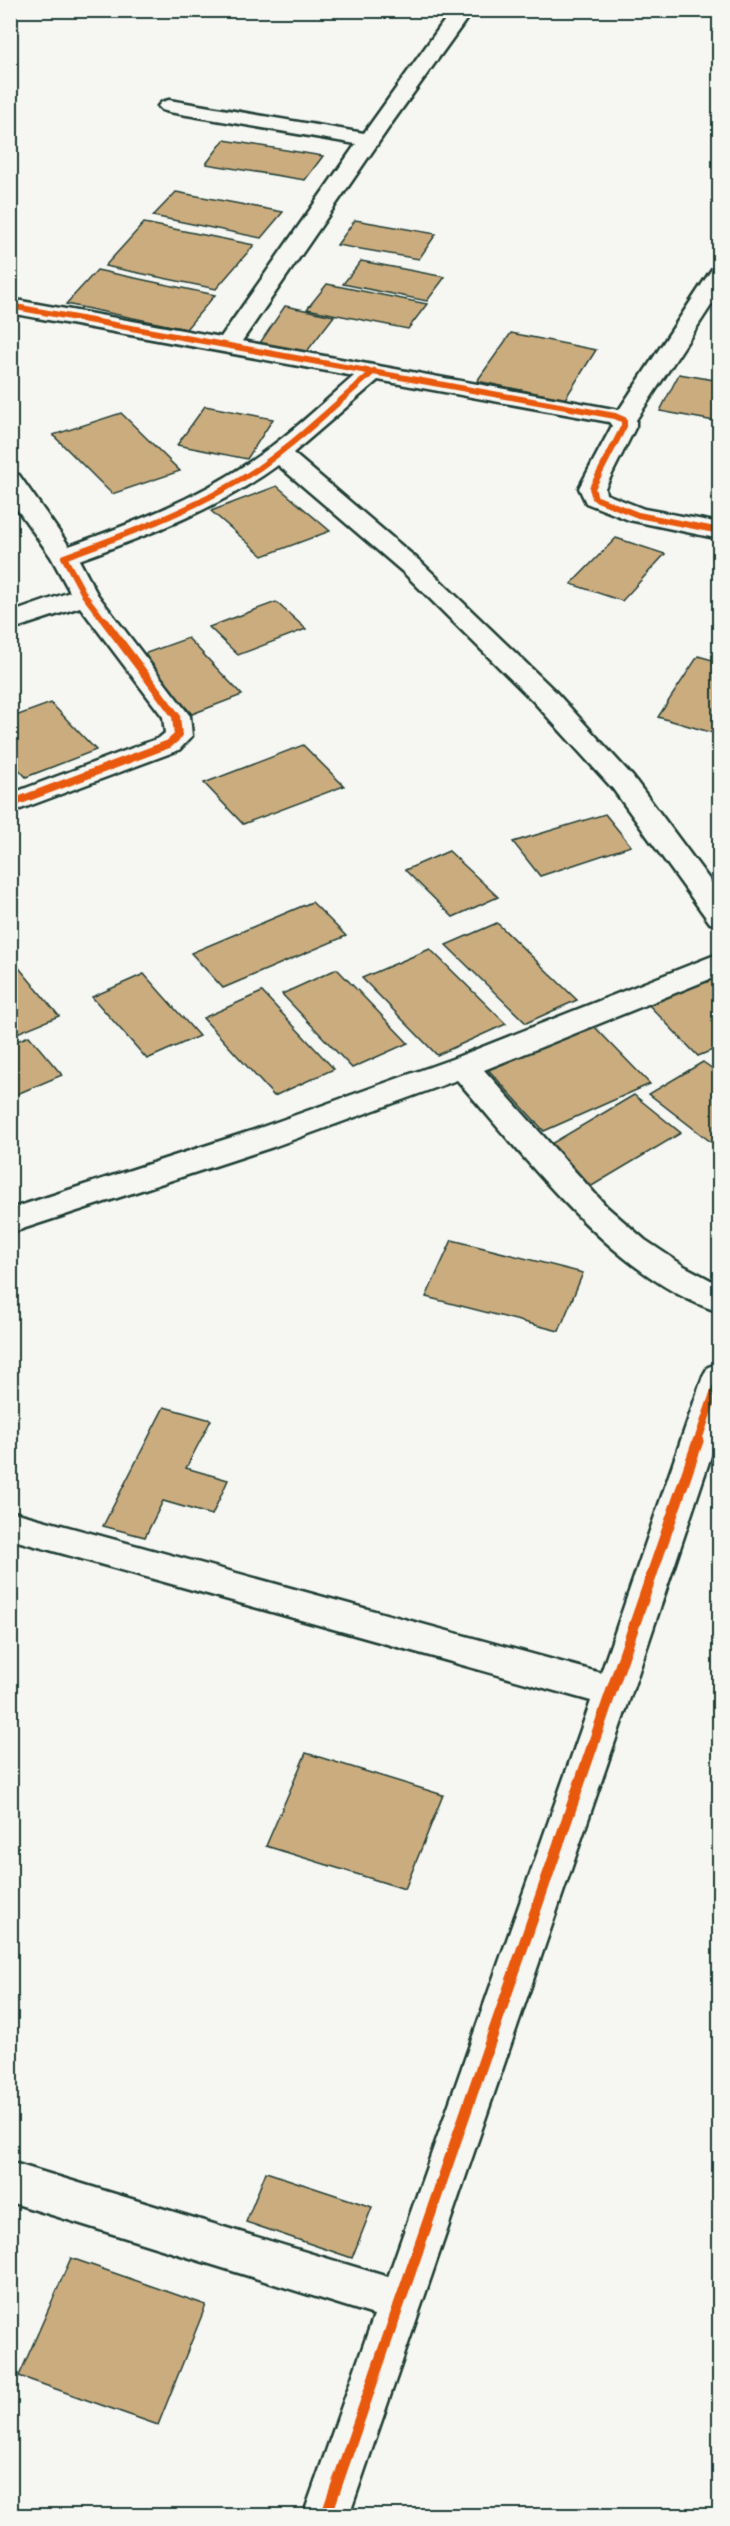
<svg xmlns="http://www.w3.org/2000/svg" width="730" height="2526" viewBox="0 0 730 2526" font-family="'Playpen Sans',sans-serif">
<rect width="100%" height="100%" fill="#f6f6f2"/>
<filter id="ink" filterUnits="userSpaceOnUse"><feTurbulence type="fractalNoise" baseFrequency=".0167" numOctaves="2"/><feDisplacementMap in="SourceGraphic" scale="12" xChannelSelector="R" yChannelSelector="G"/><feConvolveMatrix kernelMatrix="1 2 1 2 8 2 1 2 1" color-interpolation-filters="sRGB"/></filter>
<g filter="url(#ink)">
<g fill="#cbac7f" stroke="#1f3d34" stroke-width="1.5">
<path d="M 224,140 L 323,156 L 305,180 L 206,164 Z"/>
<path d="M 176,192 L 283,212 L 261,238 L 153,216 Z"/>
<path d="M 355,220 L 436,234 L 419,259 L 337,245 Z"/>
<path d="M 144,223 L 254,245 L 216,289 L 105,266 Z"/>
<path d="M 361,261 L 445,277 L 427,301 L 343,284 Z"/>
<path d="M 97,270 L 215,295 L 186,329 L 66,304 Z"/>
<path d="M 327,284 L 427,304 L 408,329 L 307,309 Z"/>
<path d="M 285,306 L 334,316 L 305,354 L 260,343 Z"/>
<path d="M 511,333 L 596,350 L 565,399 L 477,381 Z"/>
<path d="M 679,374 L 720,381 L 720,422 L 660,411 Z"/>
<path d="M 205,406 L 273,419 L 247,459 L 177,445 Z"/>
<path d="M 121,413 L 180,471 L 112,494 L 53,435 Z"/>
<path d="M 277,486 L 330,531 L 263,556 L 211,511 Z"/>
<path d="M 616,538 L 665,554 L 622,601 L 571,584 Z"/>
<path d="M 276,602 L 306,629 L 238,655 L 209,627 Z"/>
<path d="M 188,638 L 242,695 L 192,714 L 138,656 Z"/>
<path d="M 698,656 L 720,662 L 720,735 L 658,717 Z"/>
<path d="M 51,703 L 96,750 L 26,777 L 10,760 L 10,718 Z"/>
<path d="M 303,745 L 344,786 L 243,824 L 204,783 Z"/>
<path d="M 605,814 L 631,846 L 540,876 L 513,842 Z"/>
<path d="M 449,851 L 498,897 L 453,917 L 405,870 Z"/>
<path d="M 312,902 L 346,936 L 223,988 L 191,953 Z"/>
<path d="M 497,923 L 577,1000 L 526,1023 L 446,945 Z"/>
<path d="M 430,949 L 506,1024 L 437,1055 L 362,978 Z"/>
<path d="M 10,957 L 59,1016 L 10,1036 Z"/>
<path d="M 337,969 L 408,1043 L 352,1068 L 282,994 Z"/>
<path d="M 720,969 L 720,1047 L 698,1056 L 644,1000 Z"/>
<path d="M 144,974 L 199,1036 L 147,1059 L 92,997 Z"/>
<path d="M 262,992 L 334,1069 L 274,1096 L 203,1018 Z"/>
<path d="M 589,1021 L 650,1084 L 544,1131 L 484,1065 Z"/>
<path d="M 29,1036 L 62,1075 L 10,1097 L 10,1044 Z"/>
<path d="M 703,1062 L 720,1074 L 720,1149 L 649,1094 Z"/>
<path d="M 634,1095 L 681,1133 L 590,1187 L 544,1148 Z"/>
<path d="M 452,1240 L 583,1273 L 559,1331 L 426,1297 Z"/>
<path d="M 164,1407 L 211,1420 L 186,1468 L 228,1480 L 212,1515 L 163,1501 L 145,1537 L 103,1526 Z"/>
<path d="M 306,1753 L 443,1795 L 405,1889 L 266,1846 Z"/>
<path d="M 266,2172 L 372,2207 L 352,2258 L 246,2222 Z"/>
<path d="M 71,2258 L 206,2305 L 158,2425 L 19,2376 Z"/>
</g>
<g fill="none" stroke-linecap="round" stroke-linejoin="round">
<defs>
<g id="minor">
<path d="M 452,10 L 473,10 L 394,120 L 242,341 L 619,410 L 712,269 L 720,267 L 720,292 L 636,420 L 636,426 L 605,488 L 606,494 L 644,509 L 720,523 L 720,539 L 629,520 L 586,503 L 579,488 L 612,426 L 609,422 L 378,380 L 293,453 L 422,563 L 554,690 L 633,777 L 720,894 L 720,925 L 710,923 L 613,789 L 534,702 L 404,573 L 278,465 C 218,509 148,535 79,560 L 97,594 L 190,716 L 192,736 L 179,750 L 10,813 L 10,794 L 159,738 L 165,733 L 163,717 L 80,607 L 10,630 L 10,613 L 70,592 L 51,557 L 10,499 L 10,473 L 19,475 L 69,546 C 131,524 193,500 248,463 C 286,438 320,406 354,376 L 10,313 L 10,299 L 221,337 L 356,144 L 169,112 L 162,110 L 158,106 L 162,102 L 169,100 L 364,133 Z"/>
<path d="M 720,953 L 720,975 L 484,1070 L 607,1207 L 645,1240 L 684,1266 L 720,1285 L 720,1312 C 616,1280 527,1159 457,1080 L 273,1147 L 10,1233 L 10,1209 L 251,1131 L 452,1059 Z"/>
<path d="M 720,1363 L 720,1429 L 632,1692 L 349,2516 L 303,2516 L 374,2315 L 10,2202 L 10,2162 L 388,2277 L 591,1701 L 10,1539 L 10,1511 L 601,1673 L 703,1376 L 708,1367 Z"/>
</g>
</defs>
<use href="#minor" stroke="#1f3d34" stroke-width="5"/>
<use href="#minor" fill="#f6f6f2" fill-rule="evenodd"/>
<defs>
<g id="cycleway-far2">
<path d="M 10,306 L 615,416 L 624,420 L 624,426 L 592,488 L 595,498 L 638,515 L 720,531"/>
<path d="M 105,622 L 85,596 L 64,557 C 131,533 199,508 259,468 C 300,439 336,404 374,371"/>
</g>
<g id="cycleway-far1">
<path d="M 10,804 L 169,744 L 178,736 L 176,716 L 104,620"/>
<path d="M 697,1443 L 720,1376"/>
</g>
<path id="cycleway" d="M 326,2516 L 698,1441"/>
</defs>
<use href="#cycleway-far2" stroke="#f6f6f2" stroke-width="8"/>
<use href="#cycleway-far1" stroke="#f6f6f2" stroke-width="12"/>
<use href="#cycleway" stroke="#f6f6f2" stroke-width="15"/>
<use href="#cycleway-far2" stroke="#e8590c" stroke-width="6"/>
<use href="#cycleway-far1" stroke="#e8590c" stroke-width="8"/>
<use href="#cycleway" stroke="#e8590c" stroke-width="11"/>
</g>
</g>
<rect width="730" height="2526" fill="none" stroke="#f6f6f2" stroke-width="36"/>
<rect x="18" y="18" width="694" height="2490" fill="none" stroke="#1f3d34" stroke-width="2" filter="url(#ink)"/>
</svg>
